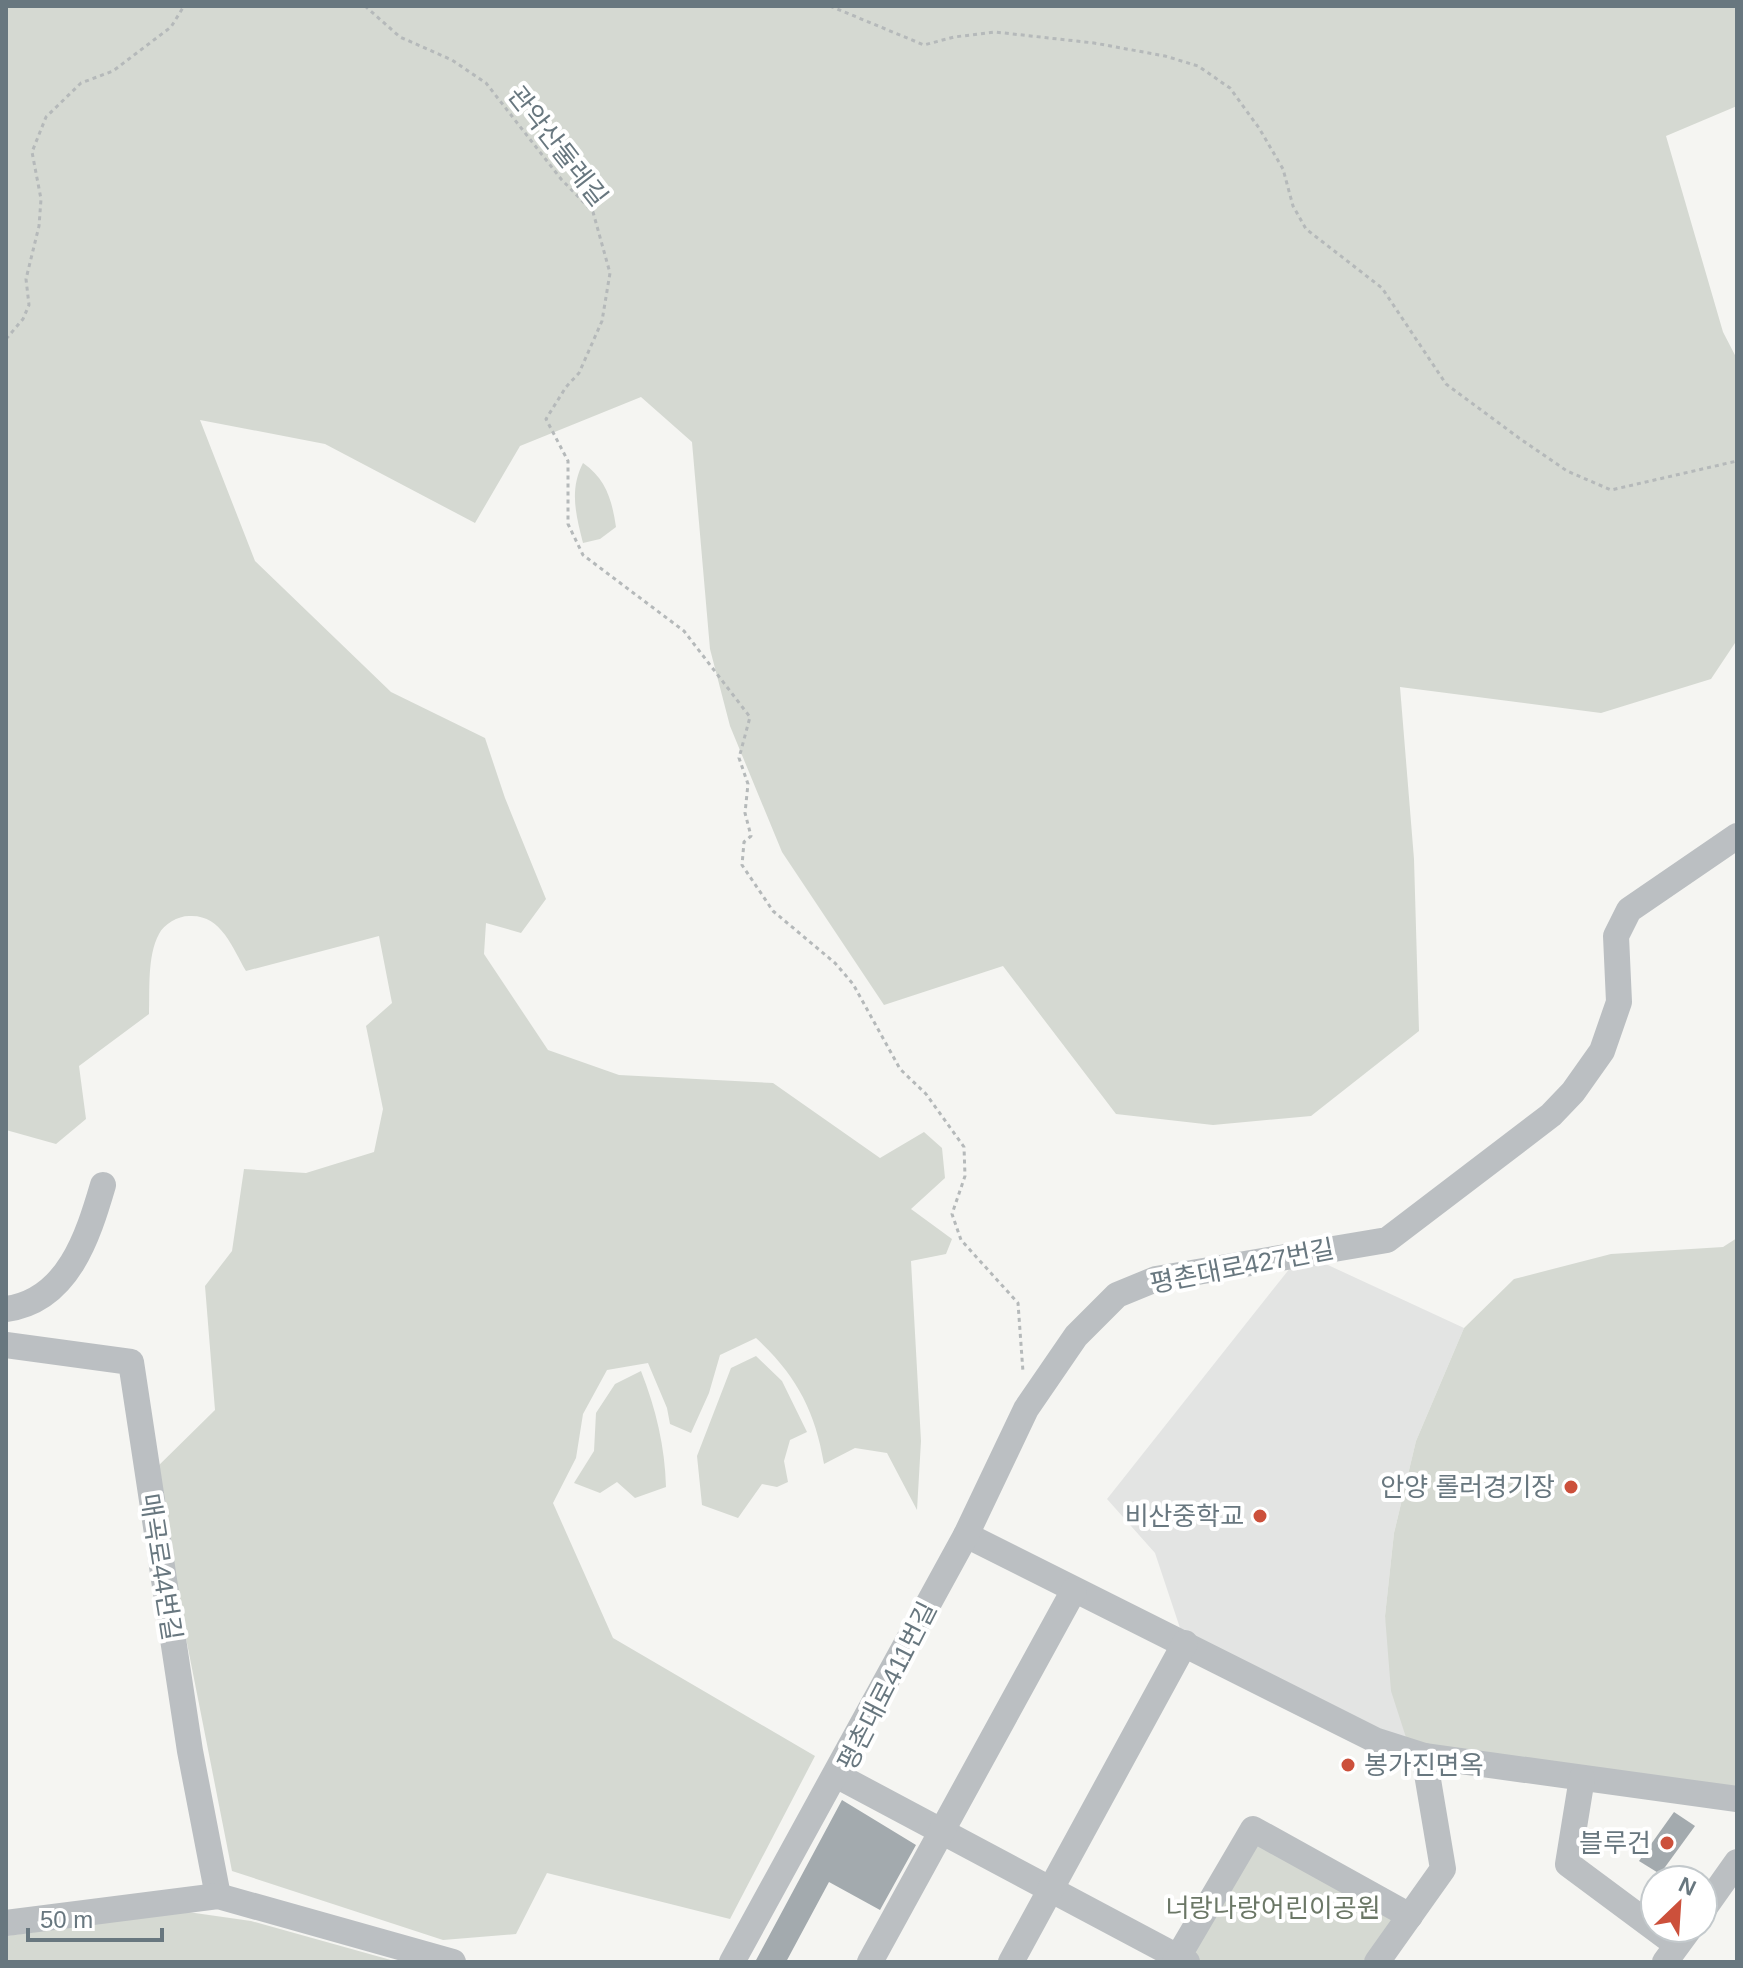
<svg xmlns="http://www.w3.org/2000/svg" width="1743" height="1968" viewBox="0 0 1743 1968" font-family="Helvetica,'Noto Sans KR',sans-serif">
<rect width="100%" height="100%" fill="#f5f5f2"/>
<path fill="#e3e4e3" d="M 1302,1253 L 1464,1328 L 1416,1441 L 1394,1533 L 1385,1616 L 1412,1756 L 1185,1643 L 1155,1553 L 1107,1499 Z"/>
<g fill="#d5d9d2">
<path d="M 6,6 L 1737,6 L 1737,106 L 1666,136 L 1723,332 L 1737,359 L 1737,640 L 1711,679 L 1601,713 L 1400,687 L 1414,859 L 1419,1031 L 1311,1116 L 1213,1125 L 1116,1114 L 1003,966 L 884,1005 L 782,852 L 730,726 L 710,649 L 692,442 L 641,397 L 520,446 L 475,523 L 325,444 L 200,420 L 255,561 L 391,692 L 485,738 L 505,798 L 546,899 L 521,933 L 486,923 L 484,954 L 548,1050 L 619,1075 L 773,1083 L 880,1158 L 924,1132 L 942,1148 L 945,1178 L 911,1209 L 952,1239 L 946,1254 L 911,1261 L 921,1441 L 917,1510 L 887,1453 L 855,1448 L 824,1464 C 815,1410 796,1375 756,1338 L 720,1355 L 709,1393 L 691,1433 L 670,1424 L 667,1408 L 648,1363 L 607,1370 L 583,1414 L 576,1458 L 553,1503 L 613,1638 L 815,1756 L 730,1919 L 547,1873 L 516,1934 L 443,1940 L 232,1871 L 153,1471 L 215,1410 L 205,1286 L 232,1251 L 244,1169 L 306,1173 L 374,1152 L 383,1109 L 366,1026 L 392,1003 L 379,936 L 246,971 C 232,947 221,914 189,916 C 178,916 164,924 159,934 C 147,956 150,990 149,1014 L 79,1066 L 86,1119 L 56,1144 L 6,1130 Z"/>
<path d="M 583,463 C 606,479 612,500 616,527 L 600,539 L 583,543 C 576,515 569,490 583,463 Z"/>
<path d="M 1737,1238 L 1737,1799 L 1412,1756 L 1391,1691 L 1385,1616 L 1394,1533 L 1416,1441 L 1464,1328 L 1514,1279 L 1611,1254 L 1723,1247 Z"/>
<path d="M 756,1356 L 782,1381 L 807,1432 L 790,1440 L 784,1461 L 788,1482 L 777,1487 L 762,1484 L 738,1518 L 702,1505 L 697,1456 L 731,1368 Z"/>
<path d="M 641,1371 C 656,1409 665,1447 666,1487 L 635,1498 L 617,1482 L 600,1493 L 574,1483 L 594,1451 L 596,1413 L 615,1384 Z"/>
<path d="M 1252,1836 L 1401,1917 L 1370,1962 L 1197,1962 L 1184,1954 Z"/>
<path d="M 181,1911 L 251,1921 L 398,1962 L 6,1962 L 6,1936 Z"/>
</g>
<g fill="#a3aaae">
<path d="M 842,1800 L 916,1845 L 880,1910 L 829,1882 L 786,1962 L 755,1962 Z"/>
<path d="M 1674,1812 L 1695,1826 L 1660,1874 L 1639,1861 Z"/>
</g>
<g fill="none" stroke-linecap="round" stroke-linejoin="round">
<g stroke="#b5b9ba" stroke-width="3" stroke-dasharray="4 4" stroke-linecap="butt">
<path d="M 365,6 L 400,37 L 452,60 L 486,83 L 561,179 L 593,212 L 610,273 L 602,321 L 579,373 L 566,387 L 546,419 L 568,461 L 568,524 L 583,555 L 684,631 L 750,717 L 739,758 L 748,784 L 745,813 L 751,836 L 744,842 L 742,865 L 773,911 L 835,963 L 853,984 L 900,1069 L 926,1094 L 964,1147 L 965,1176 L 952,1214 L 961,1240 L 1018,1303 L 1023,1372"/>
<path d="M 830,6 L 924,45 L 954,37 L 995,32 L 1094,43 L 1165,56 L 1198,66 L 1230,88 L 1259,128 L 1283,169 L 1293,206 L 1306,229 L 1382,288 L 1446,384 L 1519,438 L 1567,471 L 1611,490 L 1737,461"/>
<path d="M 6,339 L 23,319 L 29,305 L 26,279 L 39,226 L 41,199 L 32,152 L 46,117 L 81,83 L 113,71 L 171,27 L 184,6"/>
</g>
<g stroke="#bbbfc2" stroke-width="26">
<path d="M 6,1309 C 68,1301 88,1236 103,1185"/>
<path d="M 6,1345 L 131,1362 L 190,1751 L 218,1896"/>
<path d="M 966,1535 L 1377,1741 L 1424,1756 L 1737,1799"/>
<path d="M 836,1775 L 1187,1962"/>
<path d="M 1582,1778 L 1568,1864 L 1677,1945"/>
<path d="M 1703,1910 L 1737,1862"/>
<path d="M 6,1923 L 218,1896 L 453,1962"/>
<path d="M 732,1962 L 966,1535 L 1026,1409 L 1076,1336 L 1117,1295 L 1156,1279 L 1387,1240 L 1551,1115 L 1573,1092 L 1602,1051 L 1619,1002 L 1616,936 L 1629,910 L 1737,836"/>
<path d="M 870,1962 L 1074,1590"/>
<path d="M 1011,1962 L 1185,1643"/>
<path d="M 1175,1962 L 1253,1829 L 1410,1916"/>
<path d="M 1377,1962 L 1443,1869 L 1424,1756"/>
<path d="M 1665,1962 L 1690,1928"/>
</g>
</g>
<g fill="#cc503b" stroke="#fff" stroke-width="3">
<circle cx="1571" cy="1487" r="8"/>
<circle cx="1260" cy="1516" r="8"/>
<circle cx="1348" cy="1765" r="8"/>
<circle cx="1667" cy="1843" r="8"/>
</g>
<g text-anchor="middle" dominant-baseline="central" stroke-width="8" stroke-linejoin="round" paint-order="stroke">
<g font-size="26" fill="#68777f" stroke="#fff">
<text transform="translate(558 146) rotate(52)">관악산둘레길</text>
<text transform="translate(1242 1266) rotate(-11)">평촌대로427번길</text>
<text transform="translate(161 1567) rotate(81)">매곡로44번길</text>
<text transform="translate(887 1686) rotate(-63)">평촌대로411번길</text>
</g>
<g font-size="26" fill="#68777f" stroke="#fff" text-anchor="end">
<text x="1555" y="1487">안양 롤러경기장</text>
<text x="1244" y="1516">비산중학교</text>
<text x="1364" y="1765" text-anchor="start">봉가진면옥</text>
<text x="1651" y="1843">블루건</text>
</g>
<g font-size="26" fill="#6b7766" stroke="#fff">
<text x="1273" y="1908">너랑나랑어린이공원</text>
</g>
</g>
<rect width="1743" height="1968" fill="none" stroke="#68777f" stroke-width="16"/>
<g transform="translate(1679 1904) rotate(25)"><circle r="38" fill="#ffffff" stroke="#c3c9cc" stroke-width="2"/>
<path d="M0-6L14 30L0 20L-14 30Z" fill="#cc503b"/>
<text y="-12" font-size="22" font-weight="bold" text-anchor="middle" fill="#68777f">N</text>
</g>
<path d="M28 1928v12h134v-12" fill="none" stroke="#68777f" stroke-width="4"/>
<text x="40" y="1928" font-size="24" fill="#68777f" stroke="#ffffff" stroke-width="6" paint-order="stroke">50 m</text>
</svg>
